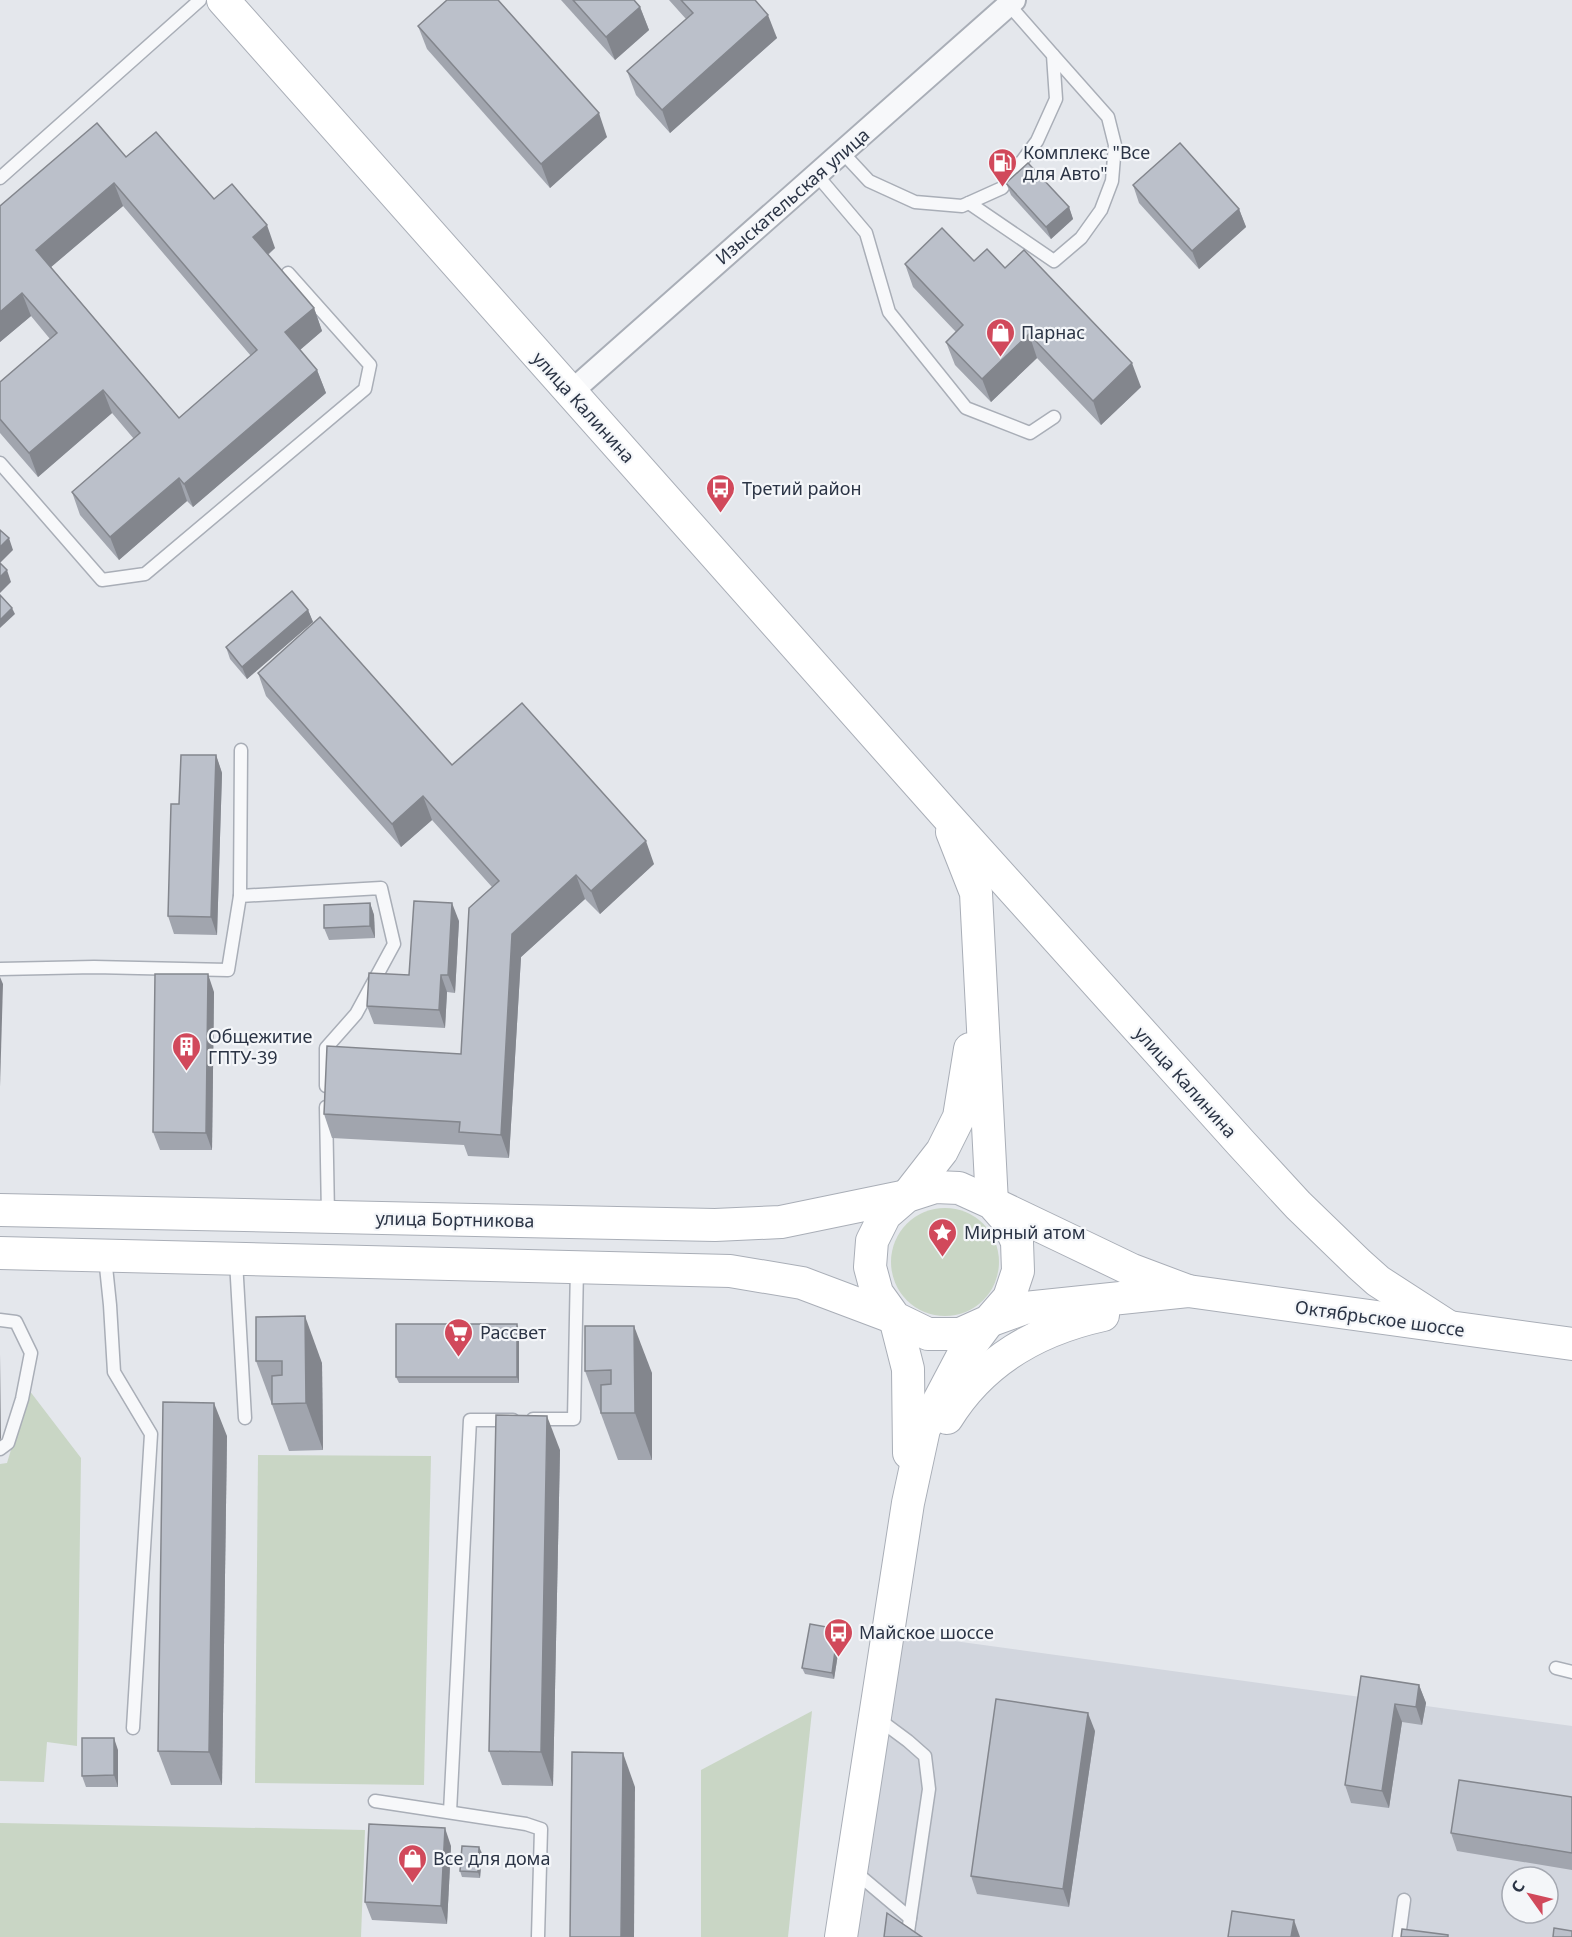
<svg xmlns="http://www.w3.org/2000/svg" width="1572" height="1937" viewBox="0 0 1572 1937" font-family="'Noto Sans',sans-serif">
<rect width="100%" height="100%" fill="#e4e7ec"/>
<path fill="#d2d6de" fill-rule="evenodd" d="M 896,1633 L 1572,1726 L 1572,1937 L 857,1937 L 886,1730 ZM 1512,1877 L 1548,1877 L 1548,1913 L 1512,1913 Z"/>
<g fill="#c9d6c5">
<circle cx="945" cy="1262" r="54"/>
<path d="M 29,1390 L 81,1458 L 77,1746 L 47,1742 L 44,1782 L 0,1781 L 0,1464 L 7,1463 Z"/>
<path d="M 258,1455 L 431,1456 L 424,1785 L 255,1783 Z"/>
<path d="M 812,1711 L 788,1937 L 701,1937 L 701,1770 Z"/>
<path d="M 0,1823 L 365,1830 L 361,1937 L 0,1937 Z"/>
</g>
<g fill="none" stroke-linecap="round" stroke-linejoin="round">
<defs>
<g id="lane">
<path d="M 842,152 L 869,181 L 915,202 L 962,206 L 1002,188 L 1037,141 L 1056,99 L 1053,55 L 1009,5"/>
<path d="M 816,174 L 866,233 L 889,312 L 966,408 L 1030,433 L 1054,417"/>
<path d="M 0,178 L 200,0"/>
<path d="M 969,203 L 1054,261 L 1081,238 L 1101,210 L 1112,181 L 1115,145 L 1108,117 L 1053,55"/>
<path d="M 0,463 L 102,580 L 145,574 L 365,389 L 370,365 L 288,273"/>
<path d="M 240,896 L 241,750"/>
<path d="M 0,969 L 94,967 L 228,970 L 240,896 L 381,888 L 394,944 L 356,1014 L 326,1048 L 326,1086"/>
<path d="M 326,1107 L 328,1215"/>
<path d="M 105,1257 L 110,1305 L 114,1372 L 151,1434 L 133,1728"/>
<path d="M 236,1261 L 245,1418"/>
<path d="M 0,1320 L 16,1322 L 31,1353 L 22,1399 L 8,1443 L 0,1449"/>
<path d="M 533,1419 L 574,1419 L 577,1267"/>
<path d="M 1556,1668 L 1572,1672"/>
<path d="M 877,1718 L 908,1741 L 925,1756 L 929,1789 L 908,1932"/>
<path d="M 375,1801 L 526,1824 L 541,1829 L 538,1937"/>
<path d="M 450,1812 L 470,1420 L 513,1420"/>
<path d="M 853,1870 L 910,1918"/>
<path d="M 1399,1937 L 1404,1900"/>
</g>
<path id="street" d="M 571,392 L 1014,0"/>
<g id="secondary">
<path d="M 223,0 L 945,814 L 1240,1142 L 1298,1205 L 1359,1264 L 1378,1281 L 1449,1327"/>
<path d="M 952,832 L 976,893 L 992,1203"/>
<path d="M 907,1196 L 942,1151 L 959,1117 L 970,1049"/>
<path d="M 992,1203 L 1007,1220 L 1017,1242 L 1018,1271 L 1009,1298 L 989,1321 L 960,1334 L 928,1334 L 895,1318 L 877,1293 L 870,1267 L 872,1241 L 885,1215 L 907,1196 L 935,1187 L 959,1188 L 992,1203 L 1061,1236 L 1132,1270 L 1188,1291"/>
<path d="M 0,1210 L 715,1225 L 781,1222 L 907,1196"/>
<path d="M 0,1253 L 730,1271 L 802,1283 L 895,1318"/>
<path d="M 895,1318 L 908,1369 L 909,1453"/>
<path d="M 989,1321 L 1025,1308 L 1188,1291 L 1572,1344"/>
<path d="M 947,1418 C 982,1361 1039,1329 1103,1315"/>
<path d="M 841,1937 L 908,1503 L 924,1429 L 962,1357 L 988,1322"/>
</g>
</defs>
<use href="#lane" stroke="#a9aeb7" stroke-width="15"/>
<use href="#street" stroke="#a9aeb7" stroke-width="26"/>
<use href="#secondary" stroke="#a9aeb7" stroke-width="34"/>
<use href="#lane" stroke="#f7f8fa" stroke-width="12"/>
<use href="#street" stroke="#f7f8fa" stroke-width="22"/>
<use href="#secondary" stroke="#fff" stroke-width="32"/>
</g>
<g fill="#a1a5ae" fill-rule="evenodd">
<path d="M 561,0 L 634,0 L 640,7 L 649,30 L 615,60 Z"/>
<path d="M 669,0 L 755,0 L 777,38 L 670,133 L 636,95 L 627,71 L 686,19 Z"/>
<path d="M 418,26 L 607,137 L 550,188 L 427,49 Z"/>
<path d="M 126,157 L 214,199 L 275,248 L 268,255 L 314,308 L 322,331 L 300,350 L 317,370 L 326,393 L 193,507 L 187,501 L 119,560 L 80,515 L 72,492 L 134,439 L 112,413 L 38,477 L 0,433 L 0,382 L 50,339 L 31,316 L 0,342 L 0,206 ZM 123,206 L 251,356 L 179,418 L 51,267 Z"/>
<path d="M 1006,183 L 1069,207 L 1073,219 L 1051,239 L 1011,195 Z"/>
<path d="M 1133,185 L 1239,209 L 1246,227 L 1199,269 L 1139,203 Z"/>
<path d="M 974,261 L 1005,268 L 1141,387 L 1101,425 L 1037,358 L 991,402 L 955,365 L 946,342 L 956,332 L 913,287 L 905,264 Z"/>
<path d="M 308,610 L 313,622 L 247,679 L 230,659 L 226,647 Z"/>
<path d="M 258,673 L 452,765 L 654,864 L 600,914 L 585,899 L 521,957 L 509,1158 L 468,1156 L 464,1145 L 332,1138 L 324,1114 L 461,1054 L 492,887 L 432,820 L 401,847 L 266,696 Z"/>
<path d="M 216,755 L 222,773 L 217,935 L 174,934 L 168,916 L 179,804 Z"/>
<path d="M 370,903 L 374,915 L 375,938 L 329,940 L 324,928 Z"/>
<path d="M 459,921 L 455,993 L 447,992 L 445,1028 L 374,1024 L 367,1006 L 409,975 Z"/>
<path d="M 214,992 L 212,1150 L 160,1150 L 153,1132 Z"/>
<path d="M 256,1317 L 322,1363 L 323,1450 L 289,1451 L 256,1361 Z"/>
<path d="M 585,1326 L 652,1373 L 652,1460 L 618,1460 L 585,1371 Z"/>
<path d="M 519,1330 L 519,1383 L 399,1383 L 396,1377 Z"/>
<path d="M 227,1436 L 222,1785 L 171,1785 L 158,1751 Z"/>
<path d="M 560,1450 L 553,1786 L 502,1785 L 489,1751 Z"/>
<path d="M 838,1629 L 841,1635 L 834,1679 L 805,1674 L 802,1668 Z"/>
<path d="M 1361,1676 L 1419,1685 L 1426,1703 L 1422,1725 L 1402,1722 L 1389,1808 L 1351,1803 L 1345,1785 Z"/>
<path d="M 1095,1731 L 1069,1907 L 977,1894 L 971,1876 Z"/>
<path d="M 118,1750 L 118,1787 L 86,1787 L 82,1776 Z"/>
<path d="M 1572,1797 L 1572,1870 L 1457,1851 L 1451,1833 Z"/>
<path d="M 451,1846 L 447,1924 L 372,1920 L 365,1902 Z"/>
<path d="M 482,1853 L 480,1878 L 462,1877 L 460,1871 Z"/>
</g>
<g fill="#83868d">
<path d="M 640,7 L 649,30 L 615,60 L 606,37 Z"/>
<path d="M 768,15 L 777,38 L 670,133 L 662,110 Z"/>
<path d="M 599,113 L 607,137 L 550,188 L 541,164 Z"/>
<path d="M 114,183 L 123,206 L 44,273 L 36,250 Z"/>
<path d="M 1069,207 L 1073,219 L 1051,239 L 1046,227 Z"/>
<path d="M 1239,209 L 1246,227 L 1199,269 L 1192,251 Z"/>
<path d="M 267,225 L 275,248 L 261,260 L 253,237 Z"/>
<path d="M 22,293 L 31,316 L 0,342 L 0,312 Z"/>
<path d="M 314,308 L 322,331 L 294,355 L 285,332 Z"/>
<path d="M 1029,334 L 1037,358 L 991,402 L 982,379 Z"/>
<path d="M 1132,363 L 1141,387 L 1101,425 L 1093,401 Z"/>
<path d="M 317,370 L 326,393 L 193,507 L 184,484 Z"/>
<path d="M 103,390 L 112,413 L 38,477 L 29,453 Z"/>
<path d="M 179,478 L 187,501 L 119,560 L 110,537 Z"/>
<path d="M 9,538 L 13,550 L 0,563 L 0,547 Z"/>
<path d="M 7,570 L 11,582 L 0,593 L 0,577 Z"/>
<path d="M 12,608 L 15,614 L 0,628 L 0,620 Z"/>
<path d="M 308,610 L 313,622 L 247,679 L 242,667 Z"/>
<path d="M 216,755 L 222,773 L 217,935 L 211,917 Z"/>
<path d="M 423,796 L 432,820 L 401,847 L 392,824 Z"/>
<path d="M 646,841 L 654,864 L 600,914 L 591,891 Z"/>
<path d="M 576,875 L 585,899 L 521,957 L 509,1158 L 501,1135 L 512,934 Z"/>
<path d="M 370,903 L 374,915 L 375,938 L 370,926 Z"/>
<path d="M 452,903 L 459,921 L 455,993 L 448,975 Z"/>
<path d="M 208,974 L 214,992 L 212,1150 L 206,1133 Z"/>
<path d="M 441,975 L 447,992 L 445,1028 L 439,1010 Z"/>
<path d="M 0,977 L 3,984 L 0,1087 Z"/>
<path d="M 305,1316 L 322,1363 L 323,1450 L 306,1403 Z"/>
<path d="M 517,1324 L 519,1330 L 519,1383 L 517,1377 Z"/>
<path d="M 634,1326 L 652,1373 L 652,1460 L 635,1413 Z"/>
<path d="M 0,1353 L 0,1354 L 1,1441 L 0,1438 Z"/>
<path d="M 214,1403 L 227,1436 L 222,1785 L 209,1752 Z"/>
<path d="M 547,1416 L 560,1450 L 553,1786 L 541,1752 Z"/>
<path d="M 838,1629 L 841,1635 L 834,1679 L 832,1673 Z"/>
<path d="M 1419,1685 L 1426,1703 L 1422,1725 L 1416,1707 Z"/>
<path d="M 1395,1704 L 1402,1722 L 1389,1808 L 1382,1791 Z"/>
<path d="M 1088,1713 L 1095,1731 L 1069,1907 L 1063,1889 Z"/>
<path d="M 114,1738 L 118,1750 L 118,1787 L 114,1775 Z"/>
<path d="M 623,1753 L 635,1787 L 634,1937 L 621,1937 Z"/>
<path d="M 445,1828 L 451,1846 L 447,1924 L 441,1906 Z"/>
<path d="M 479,1847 L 482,1853 L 480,1878 L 478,1872 Z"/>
<path d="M 1294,1920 L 1300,1937 L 1291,1937 Z"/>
</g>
<g fill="#bbc0ca" stroke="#83868d" stroke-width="1.5" fill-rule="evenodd">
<path d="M 447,0 L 498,0 L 599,113 L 541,164 L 418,26 Z"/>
<path d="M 573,0 L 634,0 L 640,7 L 606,37 Z"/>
<path d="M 681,0 L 755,0 L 768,15 L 662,110 L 627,71 L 693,13 Z"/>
<path d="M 97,123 L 126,157 L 156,132 L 214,199 L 232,184 L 267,225 L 253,237 L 314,308 L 285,332 L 317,370 L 184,484 L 179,478 L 110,537 L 72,492 L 140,433 L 103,390 L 29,453 L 0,419 L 0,382 L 57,333 L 22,293 L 0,312 L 0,206 ZM 114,183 L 257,350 L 179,418 L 36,250 Z"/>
<path d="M 1180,143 L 1239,209 L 1192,251 L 1133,185 Z"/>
<path d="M 1028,163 L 1069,207 L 1046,227 L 1006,183 Z"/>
<path d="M 942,228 L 974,261 L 987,249 L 1005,268 L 1024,250 L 1132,363 L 1093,401 L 1029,334 L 982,379 L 946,342 L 963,325 L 905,264 Z"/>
<path d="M 0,530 L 9,538 L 0,547 Z"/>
<path d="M 0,563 L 7,570 L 0,577 Z"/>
<path d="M 292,591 L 308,610 L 242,667 L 226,647 Z"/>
<path d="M 0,595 L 12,608 L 0,620 Z"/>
<path d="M 320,617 L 452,765 L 522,703 L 646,841 L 591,891 L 576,875 L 512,934 L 501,1135 L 459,1132 L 460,1122 L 324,1114 L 327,1046 L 461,1054 L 469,908 L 499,881 L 423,796 L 392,824 L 258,673 Z"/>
<path d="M 181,755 L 216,755 L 211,917 L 168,916 L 171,804 L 179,804 Z"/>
<path d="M 414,901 L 452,903 L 448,975 L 441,975 L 439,1010 L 367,1006 L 369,973 L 409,975 Z"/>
<path d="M 370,903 L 370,926 L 324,928 L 324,905 Z"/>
<path d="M 155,974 L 208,974 L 206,1133 L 153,1132 Z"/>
<path d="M 305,1316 L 306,1403 L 272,1404 L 272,1376 L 282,1375 L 282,1361 L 256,1361 L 256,1317 Z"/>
<rect x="396" y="1324" width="121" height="53"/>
<path d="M 585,1326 L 634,1326 L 635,1413 L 601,1413 L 601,1385 L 611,1384 L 611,1370 L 585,1371 Z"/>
<path d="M 163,1402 L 214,1403 L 209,1752 L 158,1751 Z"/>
<path d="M 496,1415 L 547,1416 L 541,1752 L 489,1751 Z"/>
<path d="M 810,1624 L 838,1629 L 832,1673 L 802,1668 Z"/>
<path d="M 1361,1676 L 1419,1685 L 1416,1707 L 1395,1704 L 1382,1791 L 1345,1785 Z"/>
<path d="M 996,1699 L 1088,1713 L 1063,1889 L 971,1876 Z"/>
<path d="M 82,1738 L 114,1738 L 114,1775 L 82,1776 Z"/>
<path d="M 572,1752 L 623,1753 L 621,1937 L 570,1937 Z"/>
<path d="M 1459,1780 L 1572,1797 L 1572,1853 L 1451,1833 Z"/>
<path d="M 369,1824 L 445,1828 L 441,1906 L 365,1902 Z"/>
<path d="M 462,1846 L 479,1847 L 478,1872 L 460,1871 Z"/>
<path d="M 1232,1911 L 1294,1920 L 1291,1937 L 1228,1937 Z"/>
<path d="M 887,1913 L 922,1937 L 884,1937 Z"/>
<path d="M 1554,1928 L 1572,1931 L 1572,1937 L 1553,1937 Z"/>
<path d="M 1402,1929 L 1448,1935 L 1448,1937 L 1401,1937 Z"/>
</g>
<defs>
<symbol id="fuel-pin" viewBox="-11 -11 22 30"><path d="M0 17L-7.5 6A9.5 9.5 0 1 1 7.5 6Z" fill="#d1495b" stroke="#f4f6f9"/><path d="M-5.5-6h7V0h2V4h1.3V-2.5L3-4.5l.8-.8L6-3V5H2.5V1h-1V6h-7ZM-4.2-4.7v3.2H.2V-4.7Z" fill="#fff"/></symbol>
<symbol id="shop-pin" viewBox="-11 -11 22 30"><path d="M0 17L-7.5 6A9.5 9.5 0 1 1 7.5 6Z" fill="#d1495b" stroke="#f4f6f9"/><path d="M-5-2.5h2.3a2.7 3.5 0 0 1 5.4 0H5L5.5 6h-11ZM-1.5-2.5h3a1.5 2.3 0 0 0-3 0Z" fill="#fff"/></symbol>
<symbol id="bus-pin" viewBox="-11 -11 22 30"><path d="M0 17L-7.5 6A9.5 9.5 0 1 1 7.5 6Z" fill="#d1495b" stroke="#f4f6f9"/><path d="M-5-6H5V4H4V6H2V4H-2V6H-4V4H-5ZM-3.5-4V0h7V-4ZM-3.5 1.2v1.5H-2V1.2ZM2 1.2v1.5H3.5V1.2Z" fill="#fff"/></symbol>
<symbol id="building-pin" viewBox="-11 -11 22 30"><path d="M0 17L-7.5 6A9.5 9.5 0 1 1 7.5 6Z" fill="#d1495b" stroke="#f4f6f9"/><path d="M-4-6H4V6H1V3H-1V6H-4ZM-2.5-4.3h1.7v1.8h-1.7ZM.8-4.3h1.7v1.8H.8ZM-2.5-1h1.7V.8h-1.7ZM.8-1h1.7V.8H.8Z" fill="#fff"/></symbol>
<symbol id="sight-pin" viewBox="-11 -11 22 30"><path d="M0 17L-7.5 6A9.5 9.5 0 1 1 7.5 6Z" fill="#d1495b" stroke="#f4f6f9"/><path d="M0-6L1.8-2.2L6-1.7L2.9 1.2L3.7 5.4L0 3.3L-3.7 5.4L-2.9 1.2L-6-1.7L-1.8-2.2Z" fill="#fff"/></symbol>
<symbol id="supermarket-pin" viewBox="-11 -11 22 30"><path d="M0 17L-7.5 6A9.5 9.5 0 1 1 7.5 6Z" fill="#d1495b" stroke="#f4f6f9"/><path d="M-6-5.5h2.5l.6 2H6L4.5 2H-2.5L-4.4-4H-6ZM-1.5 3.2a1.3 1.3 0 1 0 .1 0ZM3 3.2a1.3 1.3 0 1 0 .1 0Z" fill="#fff"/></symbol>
</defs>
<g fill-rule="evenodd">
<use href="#fuel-pin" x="986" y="146" width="33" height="45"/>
<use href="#shop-pin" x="984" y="316" width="33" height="45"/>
<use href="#bus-pin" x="704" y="472" width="33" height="45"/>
<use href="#building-pin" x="170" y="1030" width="33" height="45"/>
<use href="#sight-pin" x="926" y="1216" width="33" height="45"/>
<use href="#supermarket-pin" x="442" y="1316" width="33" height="45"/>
<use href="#bus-pin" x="822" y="1616" width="33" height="45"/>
<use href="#shop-pin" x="396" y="1842" width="33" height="45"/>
</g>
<g text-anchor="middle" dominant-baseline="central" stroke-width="4.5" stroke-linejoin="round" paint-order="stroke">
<g font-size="18" fill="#2b3445" stroke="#f4f6f9" text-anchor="start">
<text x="1023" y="152">Комплекс "Все<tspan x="1023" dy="21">для Авто"</tspan></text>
<text x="1021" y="332">Парнас</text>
<text x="742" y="488">Третий район</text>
<text x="208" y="1036">Общежитие<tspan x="208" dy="21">ГПТУ-39</tspan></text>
<text x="964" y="1232">Мирный атом</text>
<text x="480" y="1332">Рассвет</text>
<text x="859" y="1632">Майское шоссе</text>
<text x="433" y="1858">Все для дома</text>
</g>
<g font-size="18" fill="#2b3445" stroke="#f4f6f9">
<text transform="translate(792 196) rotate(-41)">Изыскательская улица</text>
<text transform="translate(584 407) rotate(48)">улица Калинина</text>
<text transform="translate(1186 1082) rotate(48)">улица Калинина</text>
<text transform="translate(455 1219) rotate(1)">улица Бортникова</text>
<text transform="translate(1380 1318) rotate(8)">Октябрьское шоссе</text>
</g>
</g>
<g transform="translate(1530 1895) rotate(304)"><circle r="28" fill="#f4f6f9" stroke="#a4a8b1" stroke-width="1.5"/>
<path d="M0-4.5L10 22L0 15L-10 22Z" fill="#d1495b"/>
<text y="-9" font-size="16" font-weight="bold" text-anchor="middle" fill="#2b3445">С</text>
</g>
</svg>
